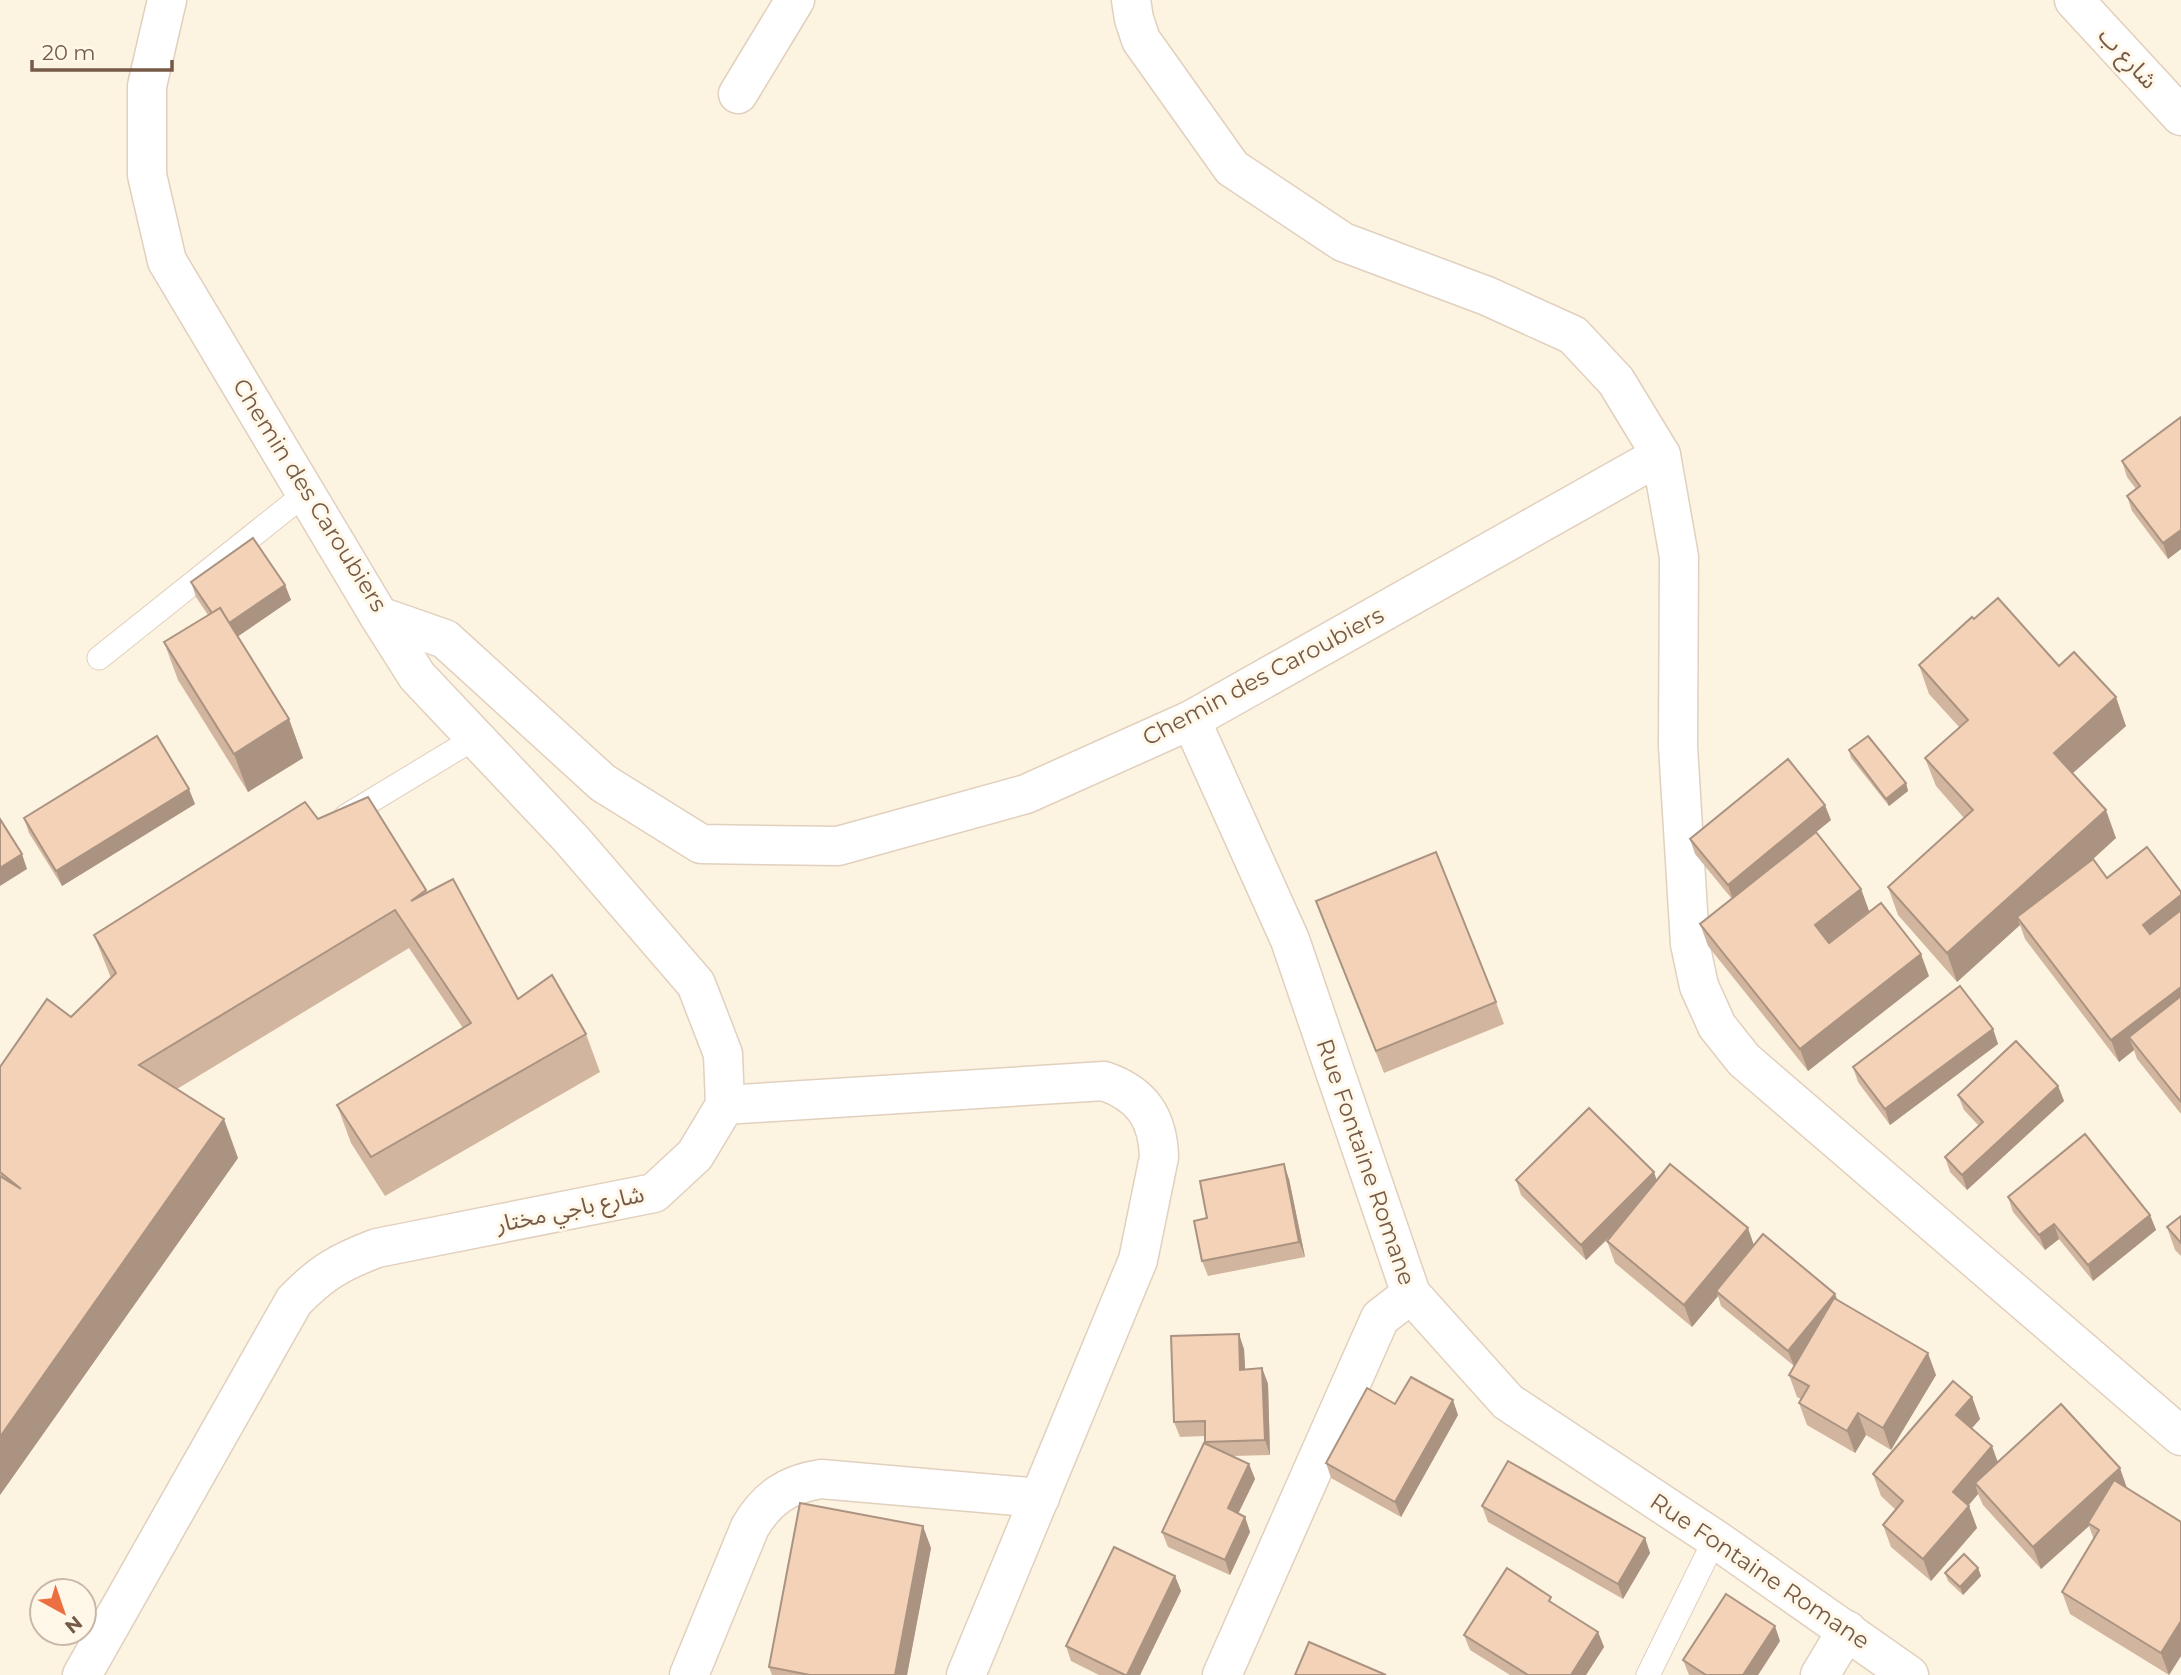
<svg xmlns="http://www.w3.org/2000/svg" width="2181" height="1675" viewBox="0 0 2181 1675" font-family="Montserrat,'Noto Sans Arabic',sans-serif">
<rect width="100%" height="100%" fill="#fdf3e1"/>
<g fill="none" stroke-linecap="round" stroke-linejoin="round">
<defs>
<g id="lane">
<path d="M 99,658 L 306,493"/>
<path d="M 346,816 L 475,738"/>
<path d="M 1648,1675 L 1715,1539"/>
</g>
<g id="street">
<path d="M 167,0 L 147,86 L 147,175 L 167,261 L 379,616 L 445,639 L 603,783 L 701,844 L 838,846 L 1026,794 L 1191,720 L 1661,455"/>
<path d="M 1131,0 L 1134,19 L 1141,40 L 1232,168 L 1343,242 L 1487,296 L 1573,335 L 1616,381 L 1661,455 L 1679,557 L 1678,746 L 1690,944 L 1699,986 L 1717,1026 L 1744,1060 L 2181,1436"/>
<path d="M 2074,0 L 2181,116"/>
<path d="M 738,94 L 795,0"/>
<path d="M 1191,720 L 1290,940 L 1411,1294 L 1508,1402 L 1715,1539 L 1909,1675"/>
<path d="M 725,1105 L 1104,1081 C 1142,1094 1158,1118 1159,1157 L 1138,1260 L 966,1675"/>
<path d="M 82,1675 L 294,1301 C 322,1272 340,1262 377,1248 L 654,1193 L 695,1155 L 725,1105 L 723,1054 L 696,984 L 572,840 L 417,676 L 379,616"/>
<path d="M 689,1675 L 750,1527 C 767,1498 788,1484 821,1479 L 1040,1498"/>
<path d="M 1222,1675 L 1380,1318 L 1411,1294"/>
<path d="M 1820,1675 L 1847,1630"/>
</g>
</defs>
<use href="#lane" stroke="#e1d0bd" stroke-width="25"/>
<use href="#street" stroke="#e1d0bd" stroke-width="41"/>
<use href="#lane" stroke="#fff" stroke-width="23"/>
<use href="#street" stroke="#fff" stroke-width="38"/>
</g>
<g fill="#d1b59e">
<path d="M 2181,417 L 2181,549 L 2168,559 L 2132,511 L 2127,496 L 2136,489 L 2127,477 L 2122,461 Z"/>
<path d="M 191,582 L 285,585 L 291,600 L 237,637 L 289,719 L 303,758 L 248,792 L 178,680 L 164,642 L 208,615 L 196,597 Z"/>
<path d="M 1974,619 L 2059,666 L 2126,726 L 2072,773 L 2116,838 L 2091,861 L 2107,878 L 2181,892 L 2181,1114 L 2137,1059 L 2134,1050 L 2119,1062 L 2025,939 L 2020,925 L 1957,982 L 1898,915 L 1888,887 L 1964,818 L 1936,786 L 1925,758 L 1960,728 L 1929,694 L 1919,665 Z"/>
<path d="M 1849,750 L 1906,783 L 1908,791 L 1889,806 L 1851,758 Z"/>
<path d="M 195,804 L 62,886 L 29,833 L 24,818 Z"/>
<path d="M 318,819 L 426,890 L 518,999 L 586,1034 L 600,1072 L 385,1196 L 351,1143 L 337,1105 L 463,1028 L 409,948 L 177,1089 L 238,1158 L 0,1495 L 0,1067 L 71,1017 L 111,978 L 94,935 Z"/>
<path d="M 1831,820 L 1816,832 L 1861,889 L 1869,911 L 1829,943 L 1929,976 L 1808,1071 L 1708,946 L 1700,924 L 1732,899 L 1695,854 L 1690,839 Z"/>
<path d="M 1316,901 L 1496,1002 L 1504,1024 L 1384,1073 Z"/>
<path d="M 1993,1029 L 1998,1044 L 1890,1125 L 1858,1082 L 1853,1067 Z"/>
<path d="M 2058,1086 L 2064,1101 L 1967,1190 L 1950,1172 L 1945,1157 L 1979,1126 L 1964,1110 L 1958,1095 Z"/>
<path d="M 1289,1179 L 1305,1257 L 1208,1276 L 1202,1261 L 1207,1218 Z"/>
<path d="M 1516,1180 L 1657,1180 L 1838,1300 L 1936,1375 L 1891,1450 L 1866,1435 L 1855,1453 L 1807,1425 L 1799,1403 L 1801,1399 L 1797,1397 L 1789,1375 L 1794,1366 L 1721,1306 L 1718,1296 L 1692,1327 L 1615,1263 L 1607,1241 L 1611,1236 L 1586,1260 L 1521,1195 Z"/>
<path d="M 2008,1197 L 2150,1215 L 2156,1230 L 2093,1281 L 2059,1239 L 2045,1250 L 2013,1212 Z"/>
<path d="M 2181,1216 L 2181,1256 L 2175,1250 L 2167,1227 Z"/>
<path d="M 1244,1349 L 1245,1369 L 1262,1368 L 1268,1384 L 1270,1455 L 1232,1456 L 1249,1464 L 1255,1479 L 1238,1514 L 1245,1517 L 1250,1532 L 1230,1575 L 1168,1547 L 1162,1532 L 1206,1444 L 1205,1436 L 1180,1437 L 1174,1422 Z"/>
<path d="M 1972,1397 L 1980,1419 L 1972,1428 L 1998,1462 L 2127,1488 L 2181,1522 L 2181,1656 L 2169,1675 L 2070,1614 L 2062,1592 L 2094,1540 L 2089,1526 L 2041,1569 L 1983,1505 L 1978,1494 L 1968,1506 L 1977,1528 L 1931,1581 L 1891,1547 L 1883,1525 L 1896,1510 L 1881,1496 L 1873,1474 Z"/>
<path d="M 1395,1404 L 1458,1415 L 1401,1517 L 1331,1478 L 1326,1463 Z"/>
<path d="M 1482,1506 L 1645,1538 L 1650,1553 L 1623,1599 L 1488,1522 Z"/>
<path d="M 931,1548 L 907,1675 L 772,1675 L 769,1667 Z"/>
<path d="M 1978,1568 L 1981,1576 L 1963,1595 L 1948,1581 L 1945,1573 Z"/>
<path d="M 1175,1576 L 1181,1591 L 1140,1675 L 1099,1675 L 1071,1661 L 1066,1646 Z"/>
<path d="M 1554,1604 L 1598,1632 L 1604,1647 L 1586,1675 L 1510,1675 L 1470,1650 L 1464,1635 Z"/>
<path d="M 1780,1641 L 1758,1675 L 1689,1675 L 1683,1660 Z"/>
</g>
<g fill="#aa9381">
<path d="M 2181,530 L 2181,549 L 2168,559 L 2163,543 Z"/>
<path d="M 285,585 L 291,600 L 228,643 L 222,628 Z"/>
<path d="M 2116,697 L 2126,726 L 2064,781 L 2054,753 Z"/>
<path d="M 289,719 L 303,758 L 248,792 L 234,754 Z"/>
<path d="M 1906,783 L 1908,791 L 1889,806 L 1886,799 Z"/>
<path d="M 189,789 L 195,804 L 62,886 L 56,871 Z"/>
<path d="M 1825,805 L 1831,820 L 1733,900 L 1728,885 Z"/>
<path d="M 2106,810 L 2116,838 L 2022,923 L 2017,917 L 2020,925 L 1957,982 L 1947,953 Z"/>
<path d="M 22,854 L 27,869 L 0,886 L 0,868 Z"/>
<path d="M 1861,889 L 1869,911 L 1823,947 L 1815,925 Z"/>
<path d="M 2181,895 L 2181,924 L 2151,947 L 2143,925 Z"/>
<path d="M 1921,954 L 1929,976 L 1808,1071 L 1800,1049 Z"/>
<path d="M 2181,987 L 2181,1015 L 2129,1037 L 2134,1050 L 2119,1062 L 2111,1040 Z"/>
<path d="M 1993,1029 L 1998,1044 L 1890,1125 L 1885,1109 Z"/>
<path d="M 2058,1086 L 2064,1101 L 1967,1190 L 1962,1175 Z"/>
<path d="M 224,1119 L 238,1158 L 0,1495 L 0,1437 Z"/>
<path d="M 1284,1164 L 1289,1179 L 1305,1257 L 1299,1242 Z"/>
<path d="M 1654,1172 L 1659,1187 L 1586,1260 L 1581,1245 Z"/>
<path d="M 2150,1215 L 2156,1230 L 2093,1281 L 2088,1265 Z"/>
<path d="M 2054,1224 L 2059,1239 L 2045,1250 L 2039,1235 Z"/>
<path d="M 1748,1228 L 1756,1251 L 1716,1291 L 1718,1296 L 1692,1327 L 1684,1305 Z"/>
<path d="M 1835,1294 L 1841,1309 L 1794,1366 L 1788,1351 Z"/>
<path d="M 1239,1334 L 1244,1349 L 1246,1385 L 1240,1370 Z"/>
<path d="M 1928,1353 L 1936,1375 L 1891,1450 L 1883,1428 Z"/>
<path d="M 1262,1368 L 1268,1384 L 1270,1455 L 1265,1440 Z"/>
<path d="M 1972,1397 L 1980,1419 L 1964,1437 L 1956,1415 Z"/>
<path d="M 1453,1400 L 1458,1415 L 1401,1517 L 1395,1502 Z"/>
<path d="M 1858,1413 L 1866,1435 L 1855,1453 L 1847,1431 Z"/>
<path d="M 1992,1446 L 2000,1468 L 1975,1483 L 1978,1494 L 1961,1514 L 1953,1492 Z"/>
<path d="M 1249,1464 L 1255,1479 L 1233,1524 L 1228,1508 Z"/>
<path d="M 2120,1468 L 2128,1491 L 2088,1523 L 2089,1526 L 2041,1569 L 2033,1547 Z"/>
<path d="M 1969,1506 L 1977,1528 L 1931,1581 L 1923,1559 Z"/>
<path d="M 1245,1517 L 1250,1532 L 1230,1575 L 1225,1560 Z"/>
<path d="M 923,1526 L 931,1548 L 907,1675 L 895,1675 Z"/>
<path d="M 1645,1538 L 1650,1553 L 1623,1599 L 1618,1584 Z"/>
<path d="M 1978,1568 L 1981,1576 L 1963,1595 L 1960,1587 Z"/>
<path d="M 1175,1576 L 1181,1591 L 1140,1675 L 1127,1675 Z"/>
<path d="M 2181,1621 L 2181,1656 L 2169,1675 L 2161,1653 Z"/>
<path d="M 1775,1626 L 1780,1641 L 1758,1675 L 1743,1675 Z"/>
<path d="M 1598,1632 L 1604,1647 L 1586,1675 L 1571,1675 Z"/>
</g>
<g fill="#f3d2b8" stroke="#aa9381" stroke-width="2">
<path d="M 2181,417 L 2181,530 L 2163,543 L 2127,496 L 2140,486 L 2122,461 Z"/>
<path d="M 253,538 L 285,585 L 229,623 L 220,608 L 212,613 L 191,582 Z"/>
<path d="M 1998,598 L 2059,666 L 2074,652 L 2116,697 L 2054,753 L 2106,810 L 1947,953 L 1888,887 L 1973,810 L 1925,758 L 1968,720 L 1919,665 L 1972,617 L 1974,619 Z"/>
<path d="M 220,608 L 289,719 L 234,754 L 164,642 Z"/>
<path d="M 157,736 L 189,789 L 56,871 L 24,818 Z"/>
<path d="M 1868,736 L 1906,783 L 1886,799 L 1849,750 Z"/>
<path d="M 1788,759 L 1825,805 L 1728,885 L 1690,839 Z"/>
<path d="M 368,797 L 426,890 L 411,901 L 453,879 L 518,999 L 552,975 L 586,1034 L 371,1157 L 337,1105 L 471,1023 L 395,910 L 139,1065 L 224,1119 L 0,1437 L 0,1176 L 21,1189 L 0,1172 L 0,1067 L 47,999 L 71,1017 L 116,973 L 94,935 L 305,802 L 318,819 Z"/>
<path d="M 0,819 L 22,854 L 0,868 Z"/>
<path d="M 1816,832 L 1861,889 L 1815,925 L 1829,943 L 1881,903 L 1921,954 L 1800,1049 L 1700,924 Z"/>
<path d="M 2147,847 L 2181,892 L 2181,895 L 2143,925 L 2150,934 L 2181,910 L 2181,987 L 2111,1040 L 2017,917 L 2093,859 L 2107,878 Z"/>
<path d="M 1436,852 L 1496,1002 L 1376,1051 L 1316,901 Z"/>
<path d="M 1960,986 L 1993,1029 L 1885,1109 L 1853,1067 Z"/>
<path d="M 2181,996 L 2181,1102 L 2129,1037 Z"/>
<path d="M 2016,1041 L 2058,1086 L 1962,1175 L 1945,1157 L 1983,1122 L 1958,1095 Z"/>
<path d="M 1589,1108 L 1654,1172 L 1581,1245 L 1516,1180 Z"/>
<path d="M 2085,1134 L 2150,1215 L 2088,1265 L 2054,1224 L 2039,1235 L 2008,1197 Z"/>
<path d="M 1284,1164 L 1299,1242 L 1202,1261 L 1194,1221 L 1207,1218 L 1200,1181 Z"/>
<path d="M 1670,1164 L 1748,1228 L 1684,1305 L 1607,1241 Z"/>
<path d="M 2181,1216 L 2181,1243 L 2167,1227 Z"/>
<path d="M 1763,1234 L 1835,1294 L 1788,1351 L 1716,1291 Z"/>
<path d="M 1834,1298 L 1928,1353 L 1883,1428 L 1858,1413 L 1847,1431 L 1799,1403 L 1809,1386 L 1789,1375 Z"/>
<path d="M 1239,1334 L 1240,1370 L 1262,1368 L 1265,1440 L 1205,1442 L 1205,1421 L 1174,1422 L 1171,1336 Z"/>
<path d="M 1411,1377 L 1453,1400 L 1395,1502 L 1326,1463 L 1367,1388 L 1395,1404 Z"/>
<path d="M 1953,1381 L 1972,1397 L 1956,1415 L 1992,1446 L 1953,1492 L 1969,1506 L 1923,1559 L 1883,1525 L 1903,1501 L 1873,1474 Z"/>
<path d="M 2061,1404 L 2120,1468 L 2033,1547 L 1975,1483 Z"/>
<path d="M 1204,1443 L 1249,1464 L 1228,1508 L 1245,1517 L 1225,1560 L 1162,1532 Z"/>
<path d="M 1508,1461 L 1645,1538 L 1618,1584 L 1482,1506 Z"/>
<path d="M 2114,1480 L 2181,1522 L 2181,1621 L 2161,1653 L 2062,1592 L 2099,1530 L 2088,1523 Z"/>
<path d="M 800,1503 L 923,1526 L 895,1675 L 810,1675 L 769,1667 Z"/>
<path d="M 1114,1547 L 1175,1576 L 1127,1675 L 1125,1675 L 1066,1646 Z"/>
<path d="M 1964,1554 L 1978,1568 L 1960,1587 L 1945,1573 Z"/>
<path d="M 1507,1568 L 1551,1597 L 1549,1601 L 1598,1632 L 1571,1675 L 1528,1675 L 1464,1635 Z"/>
<path d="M 1726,1594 L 1775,1626 L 1743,1675 L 1706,1675 L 1683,1660 Z"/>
<path d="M 1309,1642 L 1386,1675 L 1295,1675 Z"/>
</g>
<g text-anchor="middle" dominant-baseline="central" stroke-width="6" stroke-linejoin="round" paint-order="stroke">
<g font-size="23" fill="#755a47" stroke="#fff7e8">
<text transform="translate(2128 58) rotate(47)">شارع ب</text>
<text transform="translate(310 495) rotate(58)">Chemin des Caroubiers</text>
<text transform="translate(1263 676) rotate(-28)">Chemin des Caroubiers</text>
<text transform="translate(1366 1162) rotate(71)">Rue Fontaine Romane</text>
<text transform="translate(570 1209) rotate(-12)">شارع باجي مختار</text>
<text transform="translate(1760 1571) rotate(34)">Rue Fontaine Romane</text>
</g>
</g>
<g transform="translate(63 1612) rotate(140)"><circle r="33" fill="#fff7e8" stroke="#c8b8a8" stroke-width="2"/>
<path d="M0-5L12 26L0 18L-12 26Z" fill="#ec6f41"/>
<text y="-10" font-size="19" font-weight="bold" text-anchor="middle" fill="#755a47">N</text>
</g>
<path d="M32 60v10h140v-10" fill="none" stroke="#755a47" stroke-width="3.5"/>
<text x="42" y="60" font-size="21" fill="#755a47" stroke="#fff7e8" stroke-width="5" paint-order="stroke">20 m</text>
</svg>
